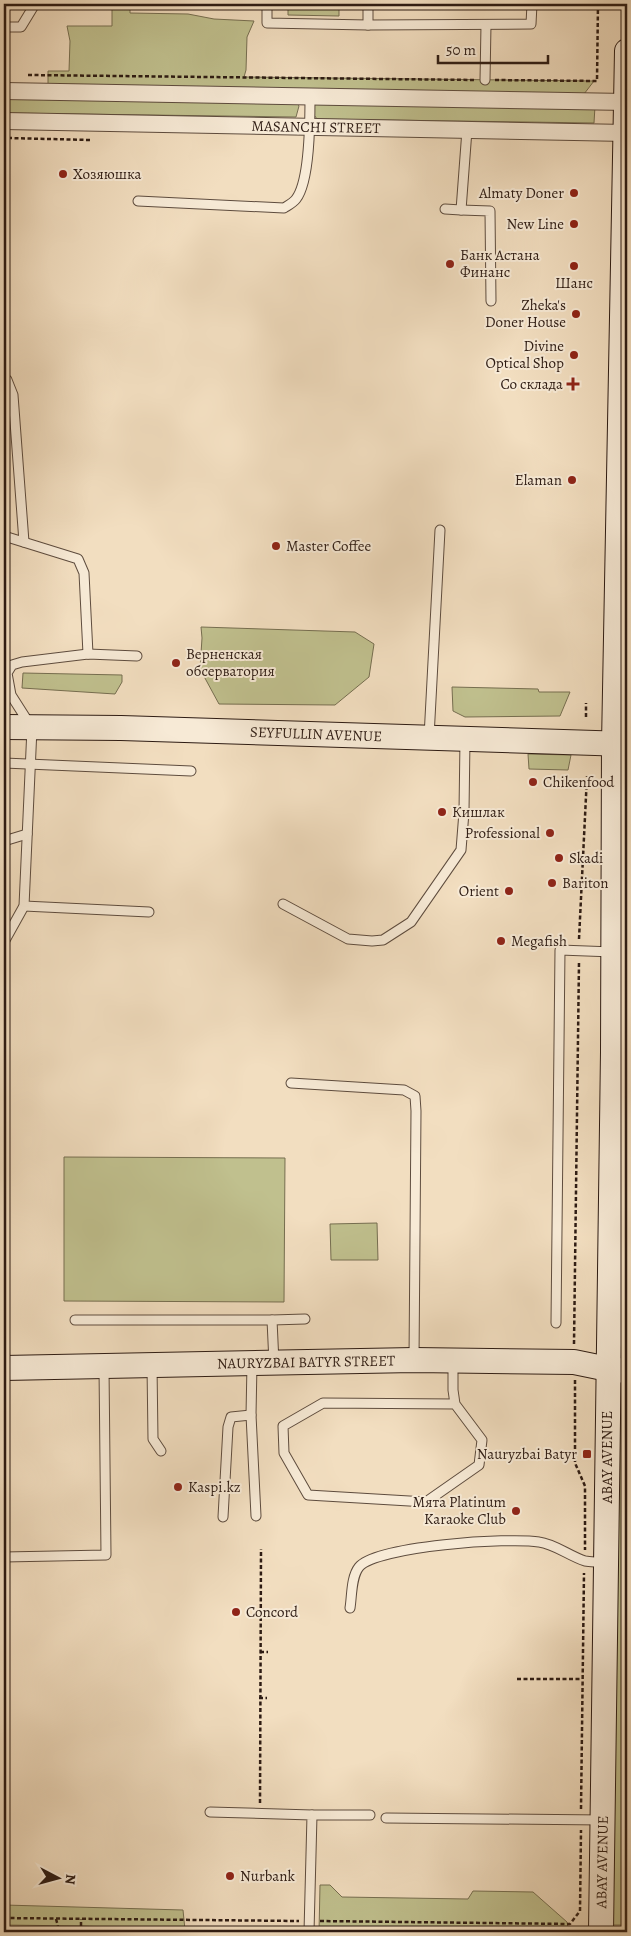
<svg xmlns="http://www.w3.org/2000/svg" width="631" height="1936" viewBox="0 0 631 1936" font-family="Alegreya,serif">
<rect width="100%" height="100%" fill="#f2dec0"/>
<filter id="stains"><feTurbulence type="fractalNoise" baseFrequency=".004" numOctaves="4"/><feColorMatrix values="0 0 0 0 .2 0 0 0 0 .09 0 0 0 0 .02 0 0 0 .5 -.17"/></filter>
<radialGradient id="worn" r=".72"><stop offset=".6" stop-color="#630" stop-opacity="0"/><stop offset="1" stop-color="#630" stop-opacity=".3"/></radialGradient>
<g fill="#c0c08e" stroke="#766e50">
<path d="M 112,4 L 130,4 L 130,13 L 188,14 L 214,19 L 254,21 L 247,37 L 246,70 L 244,77 L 594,81 L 584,94 L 48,86 L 48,71 L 69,71 L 70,41 L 67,26 L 112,26 Z"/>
<path d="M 288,4 L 339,4 L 339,16 L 288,15 Z"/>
<path d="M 4,95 L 296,101 L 299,106 L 296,117 L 4,113 Z"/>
<path d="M 312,103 L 595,106 L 594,123 L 317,119 L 312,112 Z"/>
<path d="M 201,627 L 355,632 L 374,644 L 369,677 L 335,705 L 219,704 L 200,669 L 202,638 Z"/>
<path d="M 23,673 L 122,675 L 122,682 L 115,694 L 22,688 Z"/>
<path d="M 452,687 L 538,689 L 539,692 L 570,692 L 560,716 L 465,717 L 453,711 Z"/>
<path d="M 528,754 L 571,755 L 568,770 L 529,769 Z"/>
<path d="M 625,776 L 627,776 L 627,1341 L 619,1341 Z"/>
<path d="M 64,1157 L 285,1158 L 284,1302 L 64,1301 Z"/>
<path d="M 377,1223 L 378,1260 L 331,1260 L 330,1224 Z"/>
<path d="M 619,1410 L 627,1411 L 627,1552 L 622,1925 L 613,1925 Z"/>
<path d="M 320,1885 L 330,1885 L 342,1897 L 468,1899 L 473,1891 L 533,1892 L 567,1922 L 569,1932 L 319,1932 Z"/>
<path d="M 4,1905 L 183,1910 L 185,1930 L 81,1926 L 4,1925 Z"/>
</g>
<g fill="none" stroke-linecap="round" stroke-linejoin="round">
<defs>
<g id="lane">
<path d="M 267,4 L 267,23 L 368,25 L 531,24 L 532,4"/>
<path d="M 368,25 L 368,4"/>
<path d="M 4,27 L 21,27 L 35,4"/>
<path d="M 485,80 L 486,25"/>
<path d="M 138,201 L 284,208 C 287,206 293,203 296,199 C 310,181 310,121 310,97"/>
<path d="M 445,209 L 461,210 L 467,130"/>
<path d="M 461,210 L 490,211 L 491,301"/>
<path d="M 4,377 L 7,380 L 13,395 L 24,542"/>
<path d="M 4,536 L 78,559 L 84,573 L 88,654"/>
<path d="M 429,737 L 440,530"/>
<path d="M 4,763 L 191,771"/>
<path d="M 4,841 L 27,834"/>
<path d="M 283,904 L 348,939 L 372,941 L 383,940 L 411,922 L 461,850 L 464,812 L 465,740"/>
<path d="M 24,906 L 149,912"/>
<path d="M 4,942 L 24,906 L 32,728 L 11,695 L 7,673 L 12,665 L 22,662 L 88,654 L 137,656"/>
<path d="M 291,1083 L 404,1090 L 415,1096 L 416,1111 L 414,1360"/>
<path d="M 75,1320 L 272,1320 L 274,1363"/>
<path d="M 272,1320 L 305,1319"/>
<path d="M 556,1323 L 560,950 L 613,952"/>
<path d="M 453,1361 L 453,1390 L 455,1404 L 323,1403 L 283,1426 L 284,1453 L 308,1495 L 426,1502 L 479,1465 L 482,1440 L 455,1404"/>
<path d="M 252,1364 L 251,1415 L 256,1516"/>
<path d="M 152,1366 L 153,1439 L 161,1451"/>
<path d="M 223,1517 L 228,1427 L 231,1417 L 251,1415"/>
<path d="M 4,1557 L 106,1555 L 104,1368"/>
<path d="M 350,1608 C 352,1596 351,1577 359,1567 C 376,1546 510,1537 539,1542 C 555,1544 569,1556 585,1561 C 591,1562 598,1562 604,1563"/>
<path d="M 210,1812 L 312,1815 L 309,1932"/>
<path d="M 312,1815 L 370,1815"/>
<path d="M 386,1818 L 603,1820"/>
</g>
<g id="street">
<path d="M 4,91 L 627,102"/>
<path d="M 4,121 L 627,133"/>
</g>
<g id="secondary">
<path d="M 4,727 L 121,728 L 627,744"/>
<path d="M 4,1368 L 414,1360 L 574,1362 L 608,1369 L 627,1371"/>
<path d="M 601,1932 L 613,1052 L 614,744 L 627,51"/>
</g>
</defs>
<use href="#lane" stroke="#5e4c3e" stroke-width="11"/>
<use href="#street" stroke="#5e4c3e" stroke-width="18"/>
<use href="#secondary" stroke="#2d1b13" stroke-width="26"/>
<g stroke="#2d1b13" stroke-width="2.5" stroke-dasharray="4 2.5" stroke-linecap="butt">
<path d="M 28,75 L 475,80"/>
<path d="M 495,80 L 597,81 L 598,4"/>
<path d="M 8,138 L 91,140"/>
<path d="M 586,717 L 586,703"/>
<path d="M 579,939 L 587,776"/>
<path d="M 574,1344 L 579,962"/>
<path d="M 575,1380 L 575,1463 L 585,1486 L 585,1550"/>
<path d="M 260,1652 L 268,1652"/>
<path d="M 517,1679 L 582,1679"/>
<path d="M 259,1698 L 267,1698"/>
<path d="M 260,1803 L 261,1549"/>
<path d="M 581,1809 L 584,1573"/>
<path d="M 4,1918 L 299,1921"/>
<path d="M 56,1919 L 58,1926"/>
<path d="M 320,1921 L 570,1924 L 580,1911 L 581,1830"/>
<path d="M 81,1926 L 81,1919"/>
</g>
<use href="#lane" stroke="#f7ead6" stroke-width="9"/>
<use href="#street" stroke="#f7ead6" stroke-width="16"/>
<use href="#secondary" stroke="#f7ead6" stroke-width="24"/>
</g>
<g fill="#8f2418" stroke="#f7ead6" stroke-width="2">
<circle cx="63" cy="174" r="5"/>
<circle cx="574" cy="193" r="5"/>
<circle cx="574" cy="224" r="5"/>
<circle cx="450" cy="264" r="5"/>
<circle cx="574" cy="266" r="5"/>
<circle cx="576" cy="314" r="5"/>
<circle cx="574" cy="355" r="5"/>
<path d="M570.5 376.5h5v5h5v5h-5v5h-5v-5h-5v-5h5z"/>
<circle cx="572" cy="480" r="5"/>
<circle cx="276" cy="546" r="5"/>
<circle cx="176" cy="663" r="5"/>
<circle cx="533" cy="782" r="5"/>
<circle cx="442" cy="812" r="5"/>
<circle cx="550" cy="833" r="5"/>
<circle cx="559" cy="858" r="5"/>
<circle cx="552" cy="883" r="5"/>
<circle cx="509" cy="891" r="5"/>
<circle cx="501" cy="941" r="5"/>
<rect x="582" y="1449" width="10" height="10" rx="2.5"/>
<circle cx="178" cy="1487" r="5"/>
<circle cx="516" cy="1511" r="5"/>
<circle cx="236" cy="1612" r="5"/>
<circle cx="230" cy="1876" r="5"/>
</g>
<g text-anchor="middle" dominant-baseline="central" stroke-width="4" stroke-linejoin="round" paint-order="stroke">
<g font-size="15" fill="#2d1b13" stroke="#f7ead6">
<text transform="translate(316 127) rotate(1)">MASANCHI STREET</text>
<text transform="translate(316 734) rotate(2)">SEYFULLIN AVENUE</text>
<text transform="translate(306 1362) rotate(-1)">NAURYZBAI BATYR STREET</text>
<text transform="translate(607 1457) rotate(-90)">ABAY AVENUE</text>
<text transform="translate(602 1862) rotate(-89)">ABAY AVENUE</text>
</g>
<g font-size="15" fill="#2d1b13" stroke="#f7ead6" text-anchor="start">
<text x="73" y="174">Хозяюшка</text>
<text x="564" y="193" text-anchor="end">Almaty Doner</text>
<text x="564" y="224" text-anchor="end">New Line</text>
<text x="460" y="255">Банк Астана<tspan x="460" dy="17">Финанс</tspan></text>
<text x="574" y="283" text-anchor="middle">Шанс</text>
<text x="566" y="305" text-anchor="end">Zheka's<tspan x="566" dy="17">Doner House</tspan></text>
<text x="564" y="346" text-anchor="end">Divine<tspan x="564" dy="17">Optical Shop</tspan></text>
<text x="563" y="384" text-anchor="end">Со склада</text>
<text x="562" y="480" text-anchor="end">Elaman</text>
<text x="286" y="546">Master Coffee</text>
<text x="186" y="654">Верненская<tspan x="186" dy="17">обсерватория</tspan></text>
<text x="543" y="782">Chikenfood</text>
<text x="452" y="812">Кишлак</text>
<text x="540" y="833" text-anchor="end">Professional</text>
<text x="569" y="858">Skadi</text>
<text x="562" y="883">Bariton</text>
<text x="499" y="891" text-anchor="end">Orient</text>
<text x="511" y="941">Megafish</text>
<text x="577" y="1454" text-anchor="end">Nauryzbai Batyr</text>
<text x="188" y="1487">Kaspi.kz</text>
<text x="506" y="1502" text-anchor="end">Мята Platinum<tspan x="506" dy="17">Karaoke Club</tspan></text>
<text x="246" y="1612">Concord</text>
<text x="240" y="1876">Nurbank</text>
</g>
</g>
<rect width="631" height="1936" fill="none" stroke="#f2dec0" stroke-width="20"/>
<rect x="5" y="5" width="621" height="1926" fill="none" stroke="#2d1b13" stroke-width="2.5"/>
<rect x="10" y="10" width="611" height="1916" fill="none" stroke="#2d1b13"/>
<g transform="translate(58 1878) rotate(96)" stroke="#f7ead6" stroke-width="4" paint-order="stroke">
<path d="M0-4L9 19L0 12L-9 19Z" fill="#2d1b13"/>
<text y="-8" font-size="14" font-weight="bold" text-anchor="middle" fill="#2d1b13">N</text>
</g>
<path d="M438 55v8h110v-8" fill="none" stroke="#2d1b13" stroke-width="2.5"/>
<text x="446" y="55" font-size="15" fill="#2d1b13" stroke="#f7ead6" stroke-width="4" paint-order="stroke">50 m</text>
<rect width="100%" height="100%" filter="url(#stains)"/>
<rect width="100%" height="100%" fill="url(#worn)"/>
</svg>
